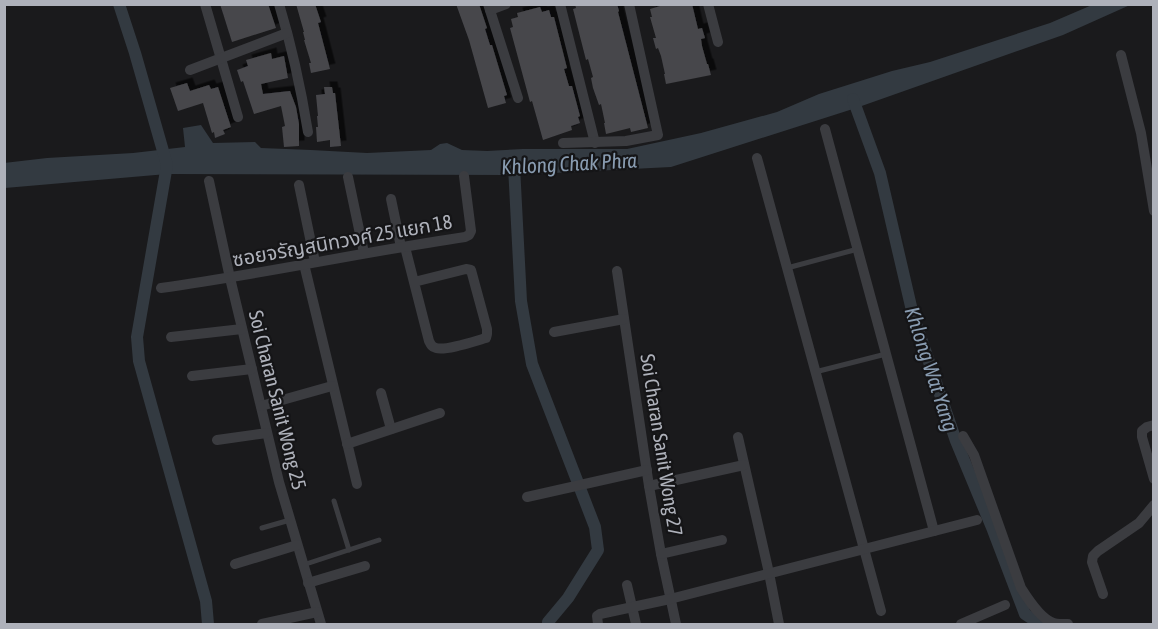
<svg xmlns="http://www.w3.org/2000/svg" width="1158" height="629" viewBox="0 0 1158 629" font-family="'Asap Condensed','Noto Sans Thai',sans-serif">
<defs>
<filter id="shadow"><feDropShadow dx="5.5" dy="-5.5" stdDeviation="0" flood-color="#0009"/></filter>
</defs>
<rect width="100%" height="100%" fill="#1a1a1c"/>
<path fill="#333a41" d="M 1092,5 L 1130,5 L 1063,35 L 856,108 L 671,167 L 514,175 L 167,174 L 5,188 L 4,163 L 47,158 L 133,153 L 185,147 L 183,128 L 201,125 L 213,143 L 255,142 L 261,148 L 311,150 L 367,153 L 431,150 L 440,144 L 447,143 L 462,150 L 487,151 L 523,149 L 627,149 L 701,133 L 777,112 L 819,94 L 892,71 L 930,62 L 1050,23 Z"/>
<g fill="none" stroke-linecap="round" stroke-linejoin="round">
<g stroke="#333a41" stroke-width="12">
<path d="M 119,4 L 135,53 L 167,165 L 137,337 L 139,361 L 206,601 L 208,624"/>
<path d="M 853,99 L 880,173 L 913,315 L 956,441 L 993,530 L 1025,614 L 1040,624"/>
<path d="M 514,166 L 521,301 L 532,364 L 595,527 L 598,550 L 568,598 L 548,622 L 548,624"/>
</g>
</g>
<g fill="#47474b" filter="url(#shadow)">
<path d="M 220,4 L 268,4 L 276,28 L 232,42 Z"/>
<path d="M 296,4 L 315,4 L 321,22 L 318,23 L 330,69 L 311,73 L 309,63 L 311,63 L 304,40 L 305,40 L 303,32 L 304,32 Z"/>
<path d="M 456,4 L 479,4 L 487,28 L 485,29 L 490,45 L 492,45 L 507,95 L 504,96 L 506,103 L 488,108 L 469,40 Z"/>
<path d="M 575,4 L 617,4 L 619,11 L 618,12 L 648,128 L 631,132 L 630,128 L 606,134 L 604,123 L 605,123 L 601,104 L 599,105 L 593,88 L 591,78 L 593,77 L 588,59 L 586,60 L 573,9 L 576,8 Z"/>
<path d="M 667,4 L 692,4 L 698,29 L 702,28 L 705,38 L 701,39 L 702,46 L 707,64 L 708,64 L 711,75 L 666,84 L 664,74 L 665,74 L 661,56 L 658,48 L 656,49 L 653,38 L 656,38 L 650,17 L 652,17 L 650,9 Z"/>
<path d="M 540,7 L 542,12 L 549,10 L 551,17 L 554,17 L 567,68 L 564,69 L 569,86 L 572,86 L 580,116 L 578,117 L 580,123 L 571,126 L 572,130 L 543,140 L 532,101 L 530,102 L 510,28 L 513,27 L 511,19 L 518,17 L 517,13 Z"/>
<path d="M 271,53 L 272,59 L 284,56 L 288,78 L 261,84 L 263,94 L 290,91 L 296,107 L 299,124 L 299,146 L 284,147 L 282,127 L 285,126 L 281,106 L 254,114 L 243,81 L 241,82 L 237,70 L 248,66 L 246,60 Z"/>
<path d="M 187,83 L 190,91 L 209,85 L 211,89 L 218,87 L 231,127 L 223,130 L 225,134 L 215,138 L 214,132 L 212,133 L 203,103 L 178,111 L 170,88 Z"/>
<path d="M 324,87 L 332,87 L 333,93 L 335,93 L 341,146 L 330,147 L 330,140 L 317,142 L 316,127 L 318,127 L 317,116 L 318,116 L 316,95 L 325,94 Z"/>
</g>
<g fill="none" stroke-linecap="round" stroke-linejoin="round">
<g stroke="#3b3c40" stroke-width="5">
<path d="M 787,268 L 858,249"/>
<path d="M 815,372 L 886,354"/>
<path d="M 334,501 L 349,550"/>
<path d="M 262,528 L 290,520"/>
<path d="M 303,565 L 379,540"/>
</g>
<g stroke="#3b3c40" stroke-width="10">
<path d="M 205,4 L 238,117"/>
<path d="M 279,4 C 292,47 301,89 308,132"/>
<path d="M 488,4 L 518,98"/>
<path d="M 560,4 L 595,143"/>
<path d="M 708,4 L 718,42"/>
<path d="M 490,10 L 506,4"/>
<path d="M 1121,55 L 1141,133 L 1154,211"/>
<path d="M 190,70 L 287,33"/>
<path d="M 825,129 L 934,531"/>
<path d="M 563,143 L 626,141 L 658,135 L 629,4"/>
<path d="M 757,158 L 881,611"/>
<path d="M 348,177 L 364,253"/>
<path d="M 209,181 L 230,278 L 279,482 L 321,624"/>
<path d="M 299,185 L 315,262"/>
<path d="M 391,199 L 401,247"/>
<path d="M 405,247 L 429,341 C 431,345 432,347 436,348 C 446,351 475,341 486,338 L 487,334 L 487,329 L 471,270 L 466,269 L 414,282"/>
<path d="M 304,264 L 357,484"/>
<path d="M 617,271 L 649,486 L 661,554 L 676,624"/>
<path d="M 161,288 C 263,274 363,252 465,237 L 469,235 L 471,231 L 464,176"/>
<path d="M 554,332 L 624,319"/>
<path d="M 171,337 L 242,329"/>
<path d="M 192,376 L 252,369"/>
<path d="M 381,393 L 391,429"/>
<path d="M 261,406 L 332,386"/>
<path d="M 1154,425 L 1147,427 L 1142,431 L 1142,437 L 1154,479"/>
<path d="M 963,436 L 974,455 L 1021,588 C 1028,599 1041,620 1054,623 C 1058,624 1064,624 1068,624"/>
<path d="M 738,437 L 769,573 L 779,624"/>
<path d="M 217,440 L 267,433"/>
<path d="M 347,444 L 440,413"/>
<path d="M 649,486 L 744,465"/>
<path d="M 527,497 L 647,470"/>
<path d="M 661,554 L 722,540"/>
<path d="M 235,564 L 297,545"/>
<path d="M 308,583 L 365,566"/>
<path d="M 627,585 L 636,624"/>
<path d="M 1103,594 L 1092,562 L 1093,556 L 1098,551 L 1139,523 L 1154,505"/>
<path d="M 262,624 L 317,612"/>
<path d="M 598,624 L 597,616 L 600,614 L 670,599 L 977,520"/>
<path d="M 961,624 L 1005,605"/>
</g>
</g>
<g text-anchor="middle" dominant-baseline="central" stroke-width="4.5" stroke-linejoin="round" paint-order="stroke">
<g font-size="20" fill="#aeb1ba" stroke="#151517">
<text transform="translate(342 240) rotate(-10)">ซอยจรัญสนิทวงศ์ 25 แยก 18</text>
<text transform="translate(278 400) rotate(76)">Soi Charan Sanit Wong 25</text>
<text transform="translate(662 445) rotate(81)">Soi Charan Sanit Wong 27</text>
</g>
<g font-size="21" font-style="italic" fill="#899cb1" stroke="#151517">
<text transform="translate(569 163) rotate(-3)">Khlong Chak Phra</text>
<text transform="translate(932 369) rotate(72)">Khlong Wat Yang</text>
</g>
</g>
<rect width="1158" height="629" fill="none" stroke="#aeb1ba" stroke-width="12"/>
</svg>
